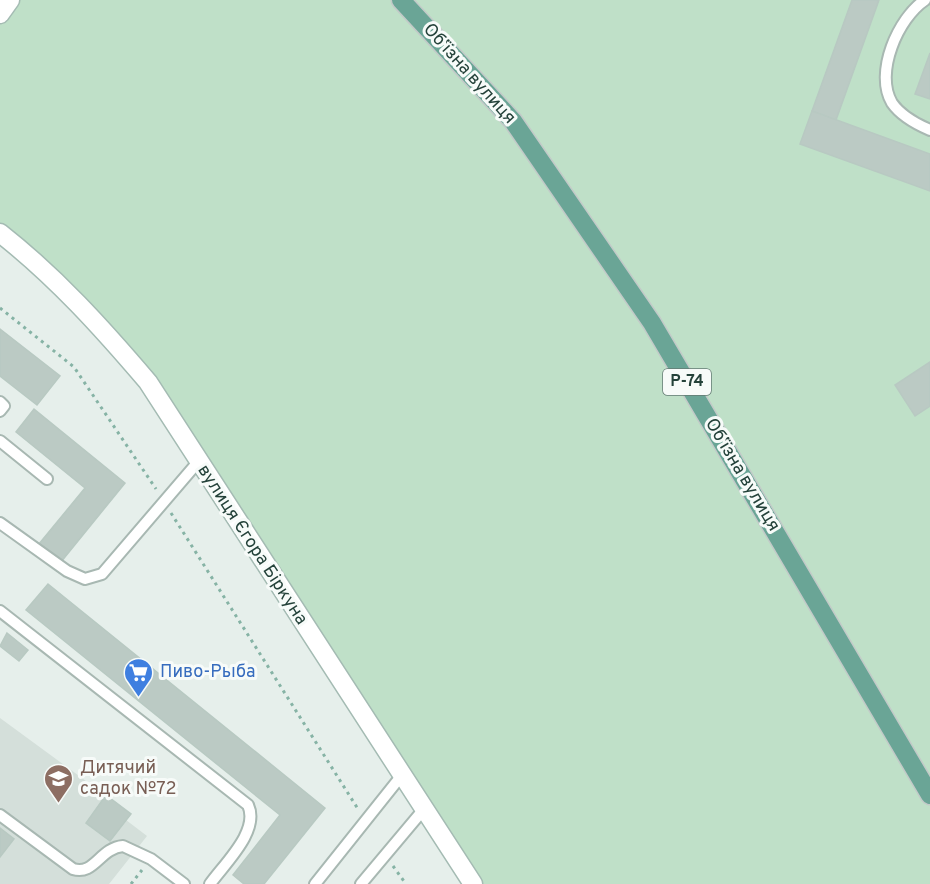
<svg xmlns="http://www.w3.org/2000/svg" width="930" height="884" viewBox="0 0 930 884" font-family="Overpass,sans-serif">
<rect width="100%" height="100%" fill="#e6efeb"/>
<path fill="#d4dfda" d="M 0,718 L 131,814 L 126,820 L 147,836 L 109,884 L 0,884 Z"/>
<path fill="#bfe0c8" d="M 10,0 L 930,0 L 930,884 L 473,884 L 148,382 L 0,233 L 0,14 Z"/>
<g fill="#bbcac4" stroke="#b8c9c2" stroke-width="1.5">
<path d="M 852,0 L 879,0 L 836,120 L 812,111 Z"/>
<path d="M 930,53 L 930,99 L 915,94 Z"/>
<path d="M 812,111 L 930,154 L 930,191 L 800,144 Z"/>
<path d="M 0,329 L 60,376 L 37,405 L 0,376 Z"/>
<path d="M 930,362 L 930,406 L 915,416 L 895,385 Z"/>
<path d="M 34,409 L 125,483 L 61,562 L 39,544 L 85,488 L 16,432 Z"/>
<path d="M 48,584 L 325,808 L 264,884 L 244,884 L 233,875 L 280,815 L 26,610 Z"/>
<path d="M 7,633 L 28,650 L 19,661 L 0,646 Z"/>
<path d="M 106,795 L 131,814 L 110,841 L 86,823 Z"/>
<path d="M 0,828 L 14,839 L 0,857 Z"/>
</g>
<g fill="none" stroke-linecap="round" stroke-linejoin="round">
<defs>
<g id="lane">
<path d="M 925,0 C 898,18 874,73 892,103 C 901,116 916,124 930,130"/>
<path d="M 0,402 L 4,406 L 0,411"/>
<path d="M 0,441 L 47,479"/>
<path d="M 0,523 L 67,571 L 85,579 L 102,574 L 198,462"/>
<path d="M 0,611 L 248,805 C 260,831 225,863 210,884"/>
<path d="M 0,815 L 73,869 C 94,876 100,848 123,846 L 151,859 L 184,884"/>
<path d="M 315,884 L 402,775"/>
<path d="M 361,884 L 424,809"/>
</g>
<g id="secondary">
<path d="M 0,14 L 10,0"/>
<path d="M 0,233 C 56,277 102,328 148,382 L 473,884"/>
</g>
<path id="primary" d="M 401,0 L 513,121 L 652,323 L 930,795"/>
</defs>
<use href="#lane" stroke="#a8b8b2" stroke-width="14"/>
<use href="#secondary" stroke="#a4bbb3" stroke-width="21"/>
<use href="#primary" stroke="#c2cac8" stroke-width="21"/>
<g stroke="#86b3a5" stroke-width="3" stroke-dasharray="3 4.5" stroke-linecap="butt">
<path d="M 0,308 L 74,367 L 156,489"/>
<path d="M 171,513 L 358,809"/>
<path d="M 393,866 L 406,884"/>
<path d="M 131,884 L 142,870"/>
</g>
<use href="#lane" stroke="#fff" stroke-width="10"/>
<use href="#secondary" stroke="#fff" stroke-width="18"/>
<use href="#primary" stroke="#6aa596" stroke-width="18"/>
</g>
<defs>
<symbol id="supermarket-pin" viewBox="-11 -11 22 30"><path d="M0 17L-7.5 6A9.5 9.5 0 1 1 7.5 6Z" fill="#3f7fe0" stroke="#f7fbf9"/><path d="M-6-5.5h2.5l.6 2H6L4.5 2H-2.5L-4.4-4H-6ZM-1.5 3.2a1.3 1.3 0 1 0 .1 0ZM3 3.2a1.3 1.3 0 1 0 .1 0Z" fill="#fff"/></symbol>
<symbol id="school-pin" viewBox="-11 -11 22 30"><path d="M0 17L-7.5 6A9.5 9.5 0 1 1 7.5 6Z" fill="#8d6e63" stroke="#f7fbf9"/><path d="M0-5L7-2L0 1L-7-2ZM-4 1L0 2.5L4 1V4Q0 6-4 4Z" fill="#fff"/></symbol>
</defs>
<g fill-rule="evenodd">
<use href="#supermarket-pin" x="122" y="656" width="33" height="45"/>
<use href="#school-pin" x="42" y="762" width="33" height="45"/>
</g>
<g text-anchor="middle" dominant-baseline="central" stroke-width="6" stroke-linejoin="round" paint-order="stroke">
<rect fill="#f7fbf9" stroke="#637a73" stroke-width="1.5" x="663" y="369" width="48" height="26" rx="4.5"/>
<g font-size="16" font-weight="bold" fill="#24423a">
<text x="687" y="382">Р-74</text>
</g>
<g font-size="18" fill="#24423a" stroke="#f7fbf9">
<text transform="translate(469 74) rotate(48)">Обʼїзна вулиця</text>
<text transform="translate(742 475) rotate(59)">Обʼїзна вулиця</text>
<text transform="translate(252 545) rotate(57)">вулиця Єгора Біркуна</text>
</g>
<g font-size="18" fill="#366cbe" stroke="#f7fbf9" text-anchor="start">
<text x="160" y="672">Пиво-Рыба</text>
</g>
<g font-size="18" fill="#785e54" stroke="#f7fbf9" text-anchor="start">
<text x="80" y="768">Дитячий<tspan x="80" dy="21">садок №72</tspan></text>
</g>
</g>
</svg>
